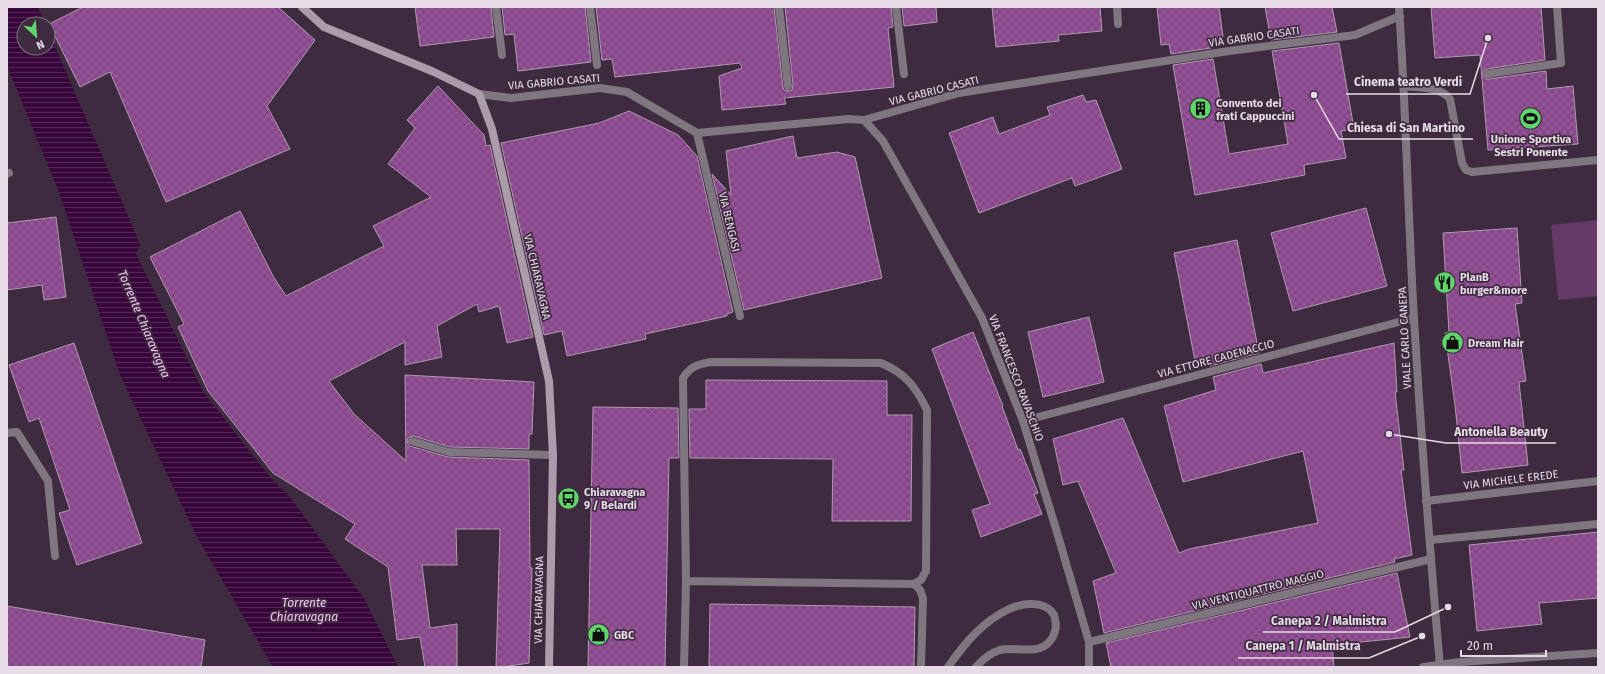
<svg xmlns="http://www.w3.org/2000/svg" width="1605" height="674" viewBox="0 0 1605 674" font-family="'Fira Sans',sans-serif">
<defs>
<pattern id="water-rules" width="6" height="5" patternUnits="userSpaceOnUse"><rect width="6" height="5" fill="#38063b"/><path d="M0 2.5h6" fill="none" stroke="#552a57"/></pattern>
<pattern id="building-cross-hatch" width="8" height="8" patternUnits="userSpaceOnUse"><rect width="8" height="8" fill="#88468b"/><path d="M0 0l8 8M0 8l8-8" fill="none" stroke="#99609b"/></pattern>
</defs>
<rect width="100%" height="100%" fill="#3e2b3f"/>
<path fill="#653967" d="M 1598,220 L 1598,296 L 1558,300 L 1551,225 Z"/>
<path fill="url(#water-rules)" d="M 7,7 L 38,7 L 45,24 L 24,24 L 24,48 L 48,48 L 48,30 L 140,244 L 136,254 L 204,393 L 270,477 L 290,497 L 365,600 L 398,667 L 273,667 L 197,537 L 120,375 L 59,192 L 7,66 Z"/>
<g fill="url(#building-cross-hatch)" stroke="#b09ab1">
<path d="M 83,7 L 278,7 L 315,40 L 267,106 L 290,149 L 166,202 L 110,72 L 80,87 L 49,24 Z"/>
<path d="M 415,7 L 491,7 L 494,37 L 420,46 Z"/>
<path d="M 502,7 L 585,7 L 591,62 L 518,71 L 514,34 L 505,35 Z"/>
<path d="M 596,7 L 774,7 L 783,87 L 784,90 L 788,91 L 792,90 L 793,85 L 785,7 L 891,7 L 893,27 L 888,28 L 894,87 L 784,98 L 786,104 L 722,110 L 719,76 L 742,68 L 740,63 L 615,77 L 612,59 L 602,60 Z"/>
<path d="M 902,7 L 936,7 L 937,22 L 904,26 Z"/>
<path d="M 992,7 L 1100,7 L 1102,31 L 1058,35 L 1059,41 L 996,47 Z"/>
<path d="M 1157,7 L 1219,7 L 1223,37 L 1209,38 L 1211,48 L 1171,54 L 1169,44 L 1161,45 Z"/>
<path d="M 1265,7 L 1332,7 L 1337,32 L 1271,40 Z"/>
<path d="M 1431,7 L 1541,7 L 1545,60 L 1487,69 L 1483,72 L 1483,75 L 1486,79 L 1489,79 L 1546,71 L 1547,89 L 1573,86 L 1578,144 L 1488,150 L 1480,55 L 1435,58 Z"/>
<path d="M 1339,43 L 1354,129 L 1341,131 L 1346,158 L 1304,165 L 1305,175 L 1195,195 L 1173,65 L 1213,59 L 1229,154 L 1288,144 L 1272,51 Z"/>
<path d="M 438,86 L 484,135 L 486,146 L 490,145 L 533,337 L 507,343 L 499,306 L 479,312 L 477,304 L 437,326 L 442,357 L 405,365 L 405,342 L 329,381 L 354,414 L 406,461 L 405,375 L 534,382 L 532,434 L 529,434 L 529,449 L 450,447 L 413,436 L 409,437 L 407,440 L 408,444 L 410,446 L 448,457 L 529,460 L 530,568 L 532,568 L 529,663 L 503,667 L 496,667 L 500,529 L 456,529 L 457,565 L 422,565 L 430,628 L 457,624 L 457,667 L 425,667 L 420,637 L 397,640 L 388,567 L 345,539 L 355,524 L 273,473 L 208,391 L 178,327 L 184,324 L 150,257 L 240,211 L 273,276 L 286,296 L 384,246 L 373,226 L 431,197 L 388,164 L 415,128 L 407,120 Z"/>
<path d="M 1083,95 L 1086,102 L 1096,100 L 1122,169 L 1075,186 L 1072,178 L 979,213 L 949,133 L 993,117 L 999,134 L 1050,115 L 1047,107 Z"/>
<path d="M 629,111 L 678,135 L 697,156 L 733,312 L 727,314 L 727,316 L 645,334 L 646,339 L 567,356 L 562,331 L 544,335 L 501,143 L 599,123 Z"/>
<path d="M 793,136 L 797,158 L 837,152 L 855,157 L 882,278 L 744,310 L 712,174 L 731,195 L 726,151 Z"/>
<path d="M 1366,208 L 1387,286 L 1293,311 L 1271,233 Z"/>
<path d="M 56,217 L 66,297 L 44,300 L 42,285 L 7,290 L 7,223 Z"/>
<path d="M 1517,228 L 1522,303 L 1515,304 L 1526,381 L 1519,382 L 1528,465 L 1462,473 L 1455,405 L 1445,333 L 1449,332 L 1443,233 Z"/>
<path d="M 1237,240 L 1259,353 L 1210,366 L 1208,358 L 1195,361 L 1174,253 Z"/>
<path d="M 1089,317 L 1104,382 L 1043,397 L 1028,332 Z"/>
<path d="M 973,332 L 1003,406 L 1002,406 L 1018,450 L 1020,449 L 1038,493 L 1034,494 L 1042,514 L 981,537 L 972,510 L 990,504 L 932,349 Z"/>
<path d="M 74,343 L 142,543 L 77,565 L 59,513 L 70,510 L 39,418 L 29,422 L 9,365 Z"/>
<path d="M 1394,343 L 1397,392 L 1395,392 L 1404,470 L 1401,470 L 1412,555 L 1394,559 L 1395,562 L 1104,633 L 1093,581 L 1116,573 L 1078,481 L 1063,485 L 1053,439 L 1123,418 L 1179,553 L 1189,549 L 1318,523 L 1303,451 L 1183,482 L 1164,406 L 1216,390 L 1213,377 L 1261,364 L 1263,373 Z"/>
<path d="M 706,380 L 887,381 L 887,415 L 912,415 L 911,521 L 832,521 L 833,459 L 690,458 L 689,409 L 706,409 Z"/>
<path d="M 593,407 L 678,408 L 679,458 L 669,458 L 665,667 L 588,667 Z"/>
<path d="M 1598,532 L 1598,598 L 1539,603 L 1542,624 L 1477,631 L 1469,545 Z"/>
<path d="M 1397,573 L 1410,637 L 1332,645 L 1334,667 L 1111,667 L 1106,643 Z"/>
<path d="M 710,604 L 915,607 L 914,667 L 709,667 Z"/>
<path d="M 7,606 L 205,640 L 201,667 L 7,667 Z"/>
</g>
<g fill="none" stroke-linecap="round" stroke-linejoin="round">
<g stroke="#807680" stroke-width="8">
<path d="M 7,433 L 17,432 L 48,481 L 55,556"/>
<path d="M 412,441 L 449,452 L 553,455"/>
<path d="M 914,584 L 920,590 L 923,598 L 921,667"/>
<path d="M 684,667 L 686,581 L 683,378 C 691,366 696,365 710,362 L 881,363 C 905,373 916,387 927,410 L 926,571 L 921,580 L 914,584 L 686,581"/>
</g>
<path stroke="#807680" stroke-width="8" d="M 864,120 L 959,93 L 1229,51 L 1355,35 L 1400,16"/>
<g stroke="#807680" stroke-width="8">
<path d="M 496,7 L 502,55"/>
<path d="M 590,7 L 597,65"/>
<path d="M 779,7 L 788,86"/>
<path d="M 896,7 L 904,74"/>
<path d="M 1117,7 L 1118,24"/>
<path d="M 1488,74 L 1561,63 L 1557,7"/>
<path d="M 1404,86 C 1420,88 1439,86 1450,99 L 1462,163 L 1466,170 L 1472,172 L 1598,160"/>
<path d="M 479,94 L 511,98 L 600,88 L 627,92 L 697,133 L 849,119 L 864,120 L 883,141 L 982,318 L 1023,421 L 1056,529 L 1089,642 L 1089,667"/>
<path d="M 697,133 L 740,316"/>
<path d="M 7,174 L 9,173"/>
<path d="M 1023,421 L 1414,318"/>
<path d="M 1426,501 L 1598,481"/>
<path d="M 1430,540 L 1598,524"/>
<path d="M 1089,642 L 1431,559"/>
<path d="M 948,667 C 965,643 982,622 1009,609 C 1022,603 1046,600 1054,615 C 1055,617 1055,622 1056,624 C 1056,629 1054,637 1050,641 C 1038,656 1016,646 1000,650 C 990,653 983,659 976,667"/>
<path d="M 1423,667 L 1460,662 L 1598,653"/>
</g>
<path stroke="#807680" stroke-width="8" d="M 1399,7 C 1406,111 1408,215 1414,319 C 1421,435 1430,551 1440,667"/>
<path stroke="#ab9bab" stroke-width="8" d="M 302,7 L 324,27 L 434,72 L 479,94 L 492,129 L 549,381 L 553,455 L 549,667"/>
</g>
<defs>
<symbol id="building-disc" viewBox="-11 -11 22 22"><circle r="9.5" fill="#5fd56b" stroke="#3e2b3f"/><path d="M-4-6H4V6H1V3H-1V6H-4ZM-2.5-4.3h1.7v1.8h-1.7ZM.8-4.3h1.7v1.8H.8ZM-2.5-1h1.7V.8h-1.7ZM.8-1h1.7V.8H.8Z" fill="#111"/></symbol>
<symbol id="stadium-disc" viewBox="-11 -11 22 22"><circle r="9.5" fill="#5fd56b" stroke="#3e2b3f"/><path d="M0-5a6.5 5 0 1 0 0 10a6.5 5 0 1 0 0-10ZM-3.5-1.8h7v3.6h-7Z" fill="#111"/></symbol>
<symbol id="restaurant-disc" viewBox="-11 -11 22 22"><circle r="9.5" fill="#5fd56b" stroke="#3e2b3f"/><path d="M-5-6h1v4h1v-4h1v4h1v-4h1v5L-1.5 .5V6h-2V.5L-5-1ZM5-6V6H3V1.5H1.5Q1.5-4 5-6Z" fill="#111"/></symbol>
<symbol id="shop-disc" viewBox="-11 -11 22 22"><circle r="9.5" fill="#5fd56b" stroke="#3e2b3f"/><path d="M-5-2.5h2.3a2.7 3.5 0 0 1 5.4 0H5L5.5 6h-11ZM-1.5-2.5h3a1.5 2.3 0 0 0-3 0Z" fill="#111"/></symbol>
<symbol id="bus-disc" viewBox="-11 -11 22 22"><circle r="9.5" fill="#5fd56b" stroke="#3e2b3f"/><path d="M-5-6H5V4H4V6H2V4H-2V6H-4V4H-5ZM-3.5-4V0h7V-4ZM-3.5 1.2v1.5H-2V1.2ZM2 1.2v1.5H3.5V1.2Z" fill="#111"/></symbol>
</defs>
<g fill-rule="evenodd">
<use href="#building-disc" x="1188" y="96" width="25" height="25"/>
<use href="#stadium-disc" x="1518" y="106" width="25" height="25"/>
<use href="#restaurant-disc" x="1432" y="270" width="25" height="25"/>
<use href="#shop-disc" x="1440" y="330" width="25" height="25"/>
<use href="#bus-disc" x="556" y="486" width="25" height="25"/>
<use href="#shop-disc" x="586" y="622" width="25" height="25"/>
</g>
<g text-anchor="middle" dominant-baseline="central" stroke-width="3.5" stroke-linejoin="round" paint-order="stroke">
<g font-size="11" fill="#e7dbe7" stroke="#3e2b3f">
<text transform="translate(1254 37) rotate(-8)">VIA GABRIO CASATI</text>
<text transform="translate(554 82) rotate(-5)">VIA GABRIO CASATI</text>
<text transform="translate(934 91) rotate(-14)">VIA GABRIO CASATI</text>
<text transform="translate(729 222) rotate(77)">VIA BENGASI</text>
<text transform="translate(537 277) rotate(77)">VIA CHIARAVAGNA</text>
<text transform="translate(1405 338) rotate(-93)">VIALE CARLO CANEPA</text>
<text transform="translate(1216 359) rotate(-15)">VIA ETTORE CADENACCIO</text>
<text transform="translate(1016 378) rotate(69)">VIA FRANCESCO RAVASCHIO</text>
<text transform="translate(1511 480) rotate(-7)">VIA MICHELE EREDE</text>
<text transform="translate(1258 590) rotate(-14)">VIA VENTIQUATTRO MAGGIO</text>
<text transform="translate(539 600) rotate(-89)">VIA CHIARAVAGNA</text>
</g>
<g font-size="11" font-weight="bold" fill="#e7dbe7" stroke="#3e2b3f" text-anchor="start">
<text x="1216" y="103">Convento dei<tspan x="1216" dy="13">frati Cappuccini</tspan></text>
<text x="1531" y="139" text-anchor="middle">Unione Sportiva<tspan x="1531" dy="13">Sestri Ponente</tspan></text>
<text x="1460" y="277">PlanB<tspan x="1460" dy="13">burger&amp;more</tspan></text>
<text x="1468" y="343">Dream Hair</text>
<text x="584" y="492">Chiaravagna<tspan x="584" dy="13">9 / Belardi</tspan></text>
<text x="614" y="635">GBC</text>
</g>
<g font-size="12" font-style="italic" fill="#f9c2fa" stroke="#3e2b3f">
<text transform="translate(144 324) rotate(67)">Torrente Chiaravagna</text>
<text x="304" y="603">Torrente<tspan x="304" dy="14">Chiaravagna</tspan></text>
</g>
</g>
<path fill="none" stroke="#e7dbe7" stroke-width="1.5" d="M1488 38L1470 94H1346M1314 95L1339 139H1473M1389 434L1446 443H1556M1448 607L1395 632H1263M1422 636L1369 658H1238"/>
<g fill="#e7dbe7" stroke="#3e2b3f" stroke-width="1.5">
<circle cx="1488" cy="38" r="4"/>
<circle cx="1314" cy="95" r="4"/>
<circle cx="1389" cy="434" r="4"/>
<circle cx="1448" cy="607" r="4"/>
<circle cx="1422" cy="636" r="4"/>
</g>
<g font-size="12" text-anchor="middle" font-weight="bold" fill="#e7dbe7" stroke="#3e2b3f" stroke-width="3.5" stroke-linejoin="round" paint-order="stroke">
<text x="1408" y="86">Cinema teatro Verdi</text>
<text x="1406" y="132">Chiesa di San Martino</text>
<text x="1501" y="436">Antonella Beauty</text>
<text x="1329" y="625">Canepa 2 / Malmistra</text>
<text x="1303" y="650">Canepa 1 / Malmistra</text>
</g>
<rect width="1605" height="674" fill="none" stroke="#e7dbe7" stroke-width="16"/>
<g transform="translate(36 36) rotate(154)"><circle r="19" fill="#3e2b3f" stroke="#827182"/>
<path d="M0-3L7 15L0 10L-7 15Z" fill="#5fd56b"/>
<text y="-6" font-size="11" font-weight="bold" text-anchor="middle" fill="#e7dbe7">N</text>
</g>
<path d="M1461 650v6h85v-6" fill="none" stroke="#e7dbe7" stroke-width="2"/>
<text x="1467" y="650" font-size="12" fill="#e7dbe7" stroke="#3e2b3f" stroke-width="3" paint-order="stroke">20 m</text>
</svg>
